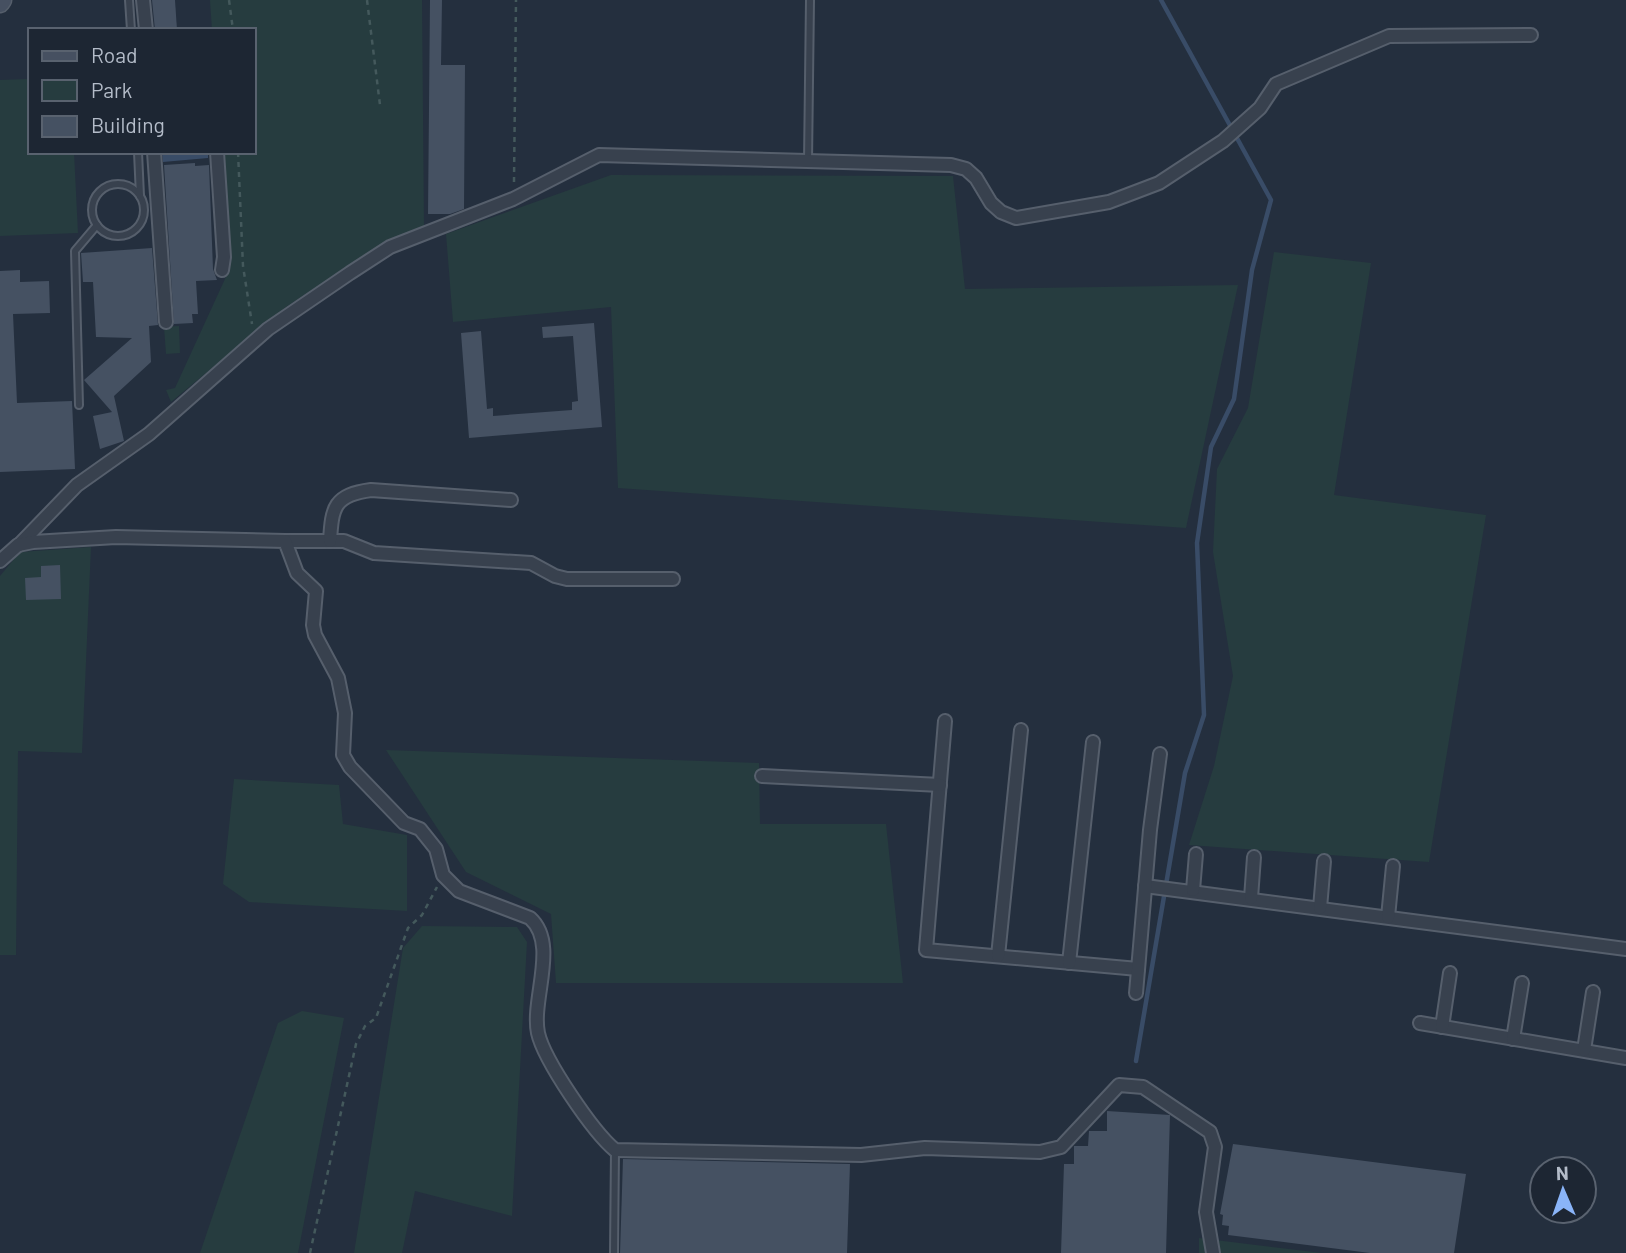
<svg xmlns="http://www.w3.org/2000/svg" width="1626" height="1253" viewBox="0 0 1626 1253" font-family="Barlow,sans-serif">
<rect width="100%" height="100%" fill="#242f3e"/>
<g fill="#263c3f">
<path d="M 210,0 L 422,0 L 424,229 L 375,248 L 286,307 L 171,402 L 166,390 L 175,388 L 230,268 L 221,152 L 254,152 L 254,30 L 212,30 Z"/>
<path d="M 30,79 L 30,152 L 74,152 L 78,233 L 0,236 L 0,80 Z"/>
<path d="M 611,175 L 953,176 L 965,289 L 1238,285 L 1186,528 L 618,488 L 611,307 L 453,322 L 446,234 Z"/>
<path d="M 1274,252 L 1371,263 L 1334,495 L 1486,515 L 1429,862 L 1189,845 L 1214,766 L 1233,676 L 1213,552 L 1217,469 L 1248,408 Z"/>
<path d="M 179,326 L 180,353 L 166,354 L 164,327 Z"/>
<path d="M 91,547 L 82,753 L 18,751 L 16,955 L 0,955 L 0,576 L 20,552 Z"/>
<path d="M 386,750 L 759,763 L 760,824 L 886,824 L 903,983 L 556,983 L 551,914 L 466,872 Z"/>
<path d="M 234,779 L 339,785 L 343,824 L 407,835 L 407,911 L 249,902 L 223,884 Z"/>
<path d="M 422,926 L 517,927 L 527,942 L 512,1216 L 415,1191 L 402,1253 L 354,1253 L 403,948 Z"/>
<path d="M 302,1011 L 344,1018 L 298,1253 L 200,1253 L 278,1023 Z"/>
<path d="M 1199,1238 L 1322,1253 L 1199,1253 Z"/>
</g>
<path fill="#394c67" d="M 162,152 L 208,152 L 208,158 L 163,162 Z"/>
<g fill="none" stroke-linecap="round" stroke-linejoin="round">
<path stroke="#394c67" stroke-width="4.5" d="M 1136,1061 L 1185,773 L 1204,715 L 1197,543 L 1211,447 L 1234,399 L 1252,270 L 1271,200 L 1161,0"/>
</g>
<g fill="#455162">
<path d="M 152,0 L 175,0 L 177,30 L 155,30 Z"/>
<path d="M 430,0 L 442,0 L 441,65 L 465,65 L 464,209 L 450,214 L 428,214 Z"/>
<path d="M 195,163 L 195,166 L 209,165 L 213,269 L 217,280 L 196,281 L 198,314 L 192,314 L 193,323 L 174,324 L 164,165 Z"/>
<path d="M 152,248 L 158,325 L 149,326 L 151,362 L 114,396 L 124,441 L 100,449 L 93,416 L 112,412 L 84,380 L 132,338 L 96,337 L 93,282 L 83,282 L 81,253 Z"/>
<path d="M 20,270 L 20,282 L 49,281 L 50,313 L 13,314 L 17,403 L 72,401 L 75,469 L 0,472 L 0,271 Z"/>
<path d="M 594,323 L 602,427 L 469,438 L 461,333 L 481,331 L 487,409 L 493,408 L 493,416 L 572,410 L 572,402 L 578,401 L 573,336 L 543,338 L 542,327 Z"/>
<path d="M 60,565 L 61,599 L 26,600 L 25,578 L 41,577 L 41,566 Z"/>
<path d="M 1107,1111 L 1170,1115 L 1166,1253 L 1061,1253 L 1064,1164 L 1074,1164 L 1074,1146 L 1088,1146 L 1089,1131 L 1107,1131 Z"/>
<path d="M 1233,1144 L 1466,1174 L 1454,1253 L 1370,1253 L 1228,1235 L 1229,1226 L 1222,1225 L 1223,1215 L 1220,1214 Z"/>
<path d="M 623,1159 L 850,1164 L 847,1253 L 620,1253 Z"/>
</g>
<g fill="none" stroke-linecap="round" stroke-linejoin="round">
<defs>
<g id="lane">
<path d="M 129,0 L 131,30"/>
<path d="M 138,152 L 140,196"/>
<path d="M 808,162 L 810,0"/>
<circle cx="118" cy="210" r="26"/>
<path d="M 79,405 L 75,251 L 97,225"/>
<path d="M 614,1253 L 615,1150"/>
</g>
<g id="street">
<path d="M 143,0 L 146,30"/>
<path d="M 154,152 L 166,322"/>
<path d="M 217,152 L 224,257 L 222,270"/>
<path d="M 285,541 L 344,541 L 374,553 L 531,563 L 555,576 L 567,579 L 673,579"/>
<path d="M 330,541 C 332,507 334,495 371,490 L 511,500"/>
<path d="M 19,545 L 77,485 L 149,434 L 268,329 L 350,273 L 390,247 L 513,199 L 599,155 L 951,165 L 966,169 L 976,178 L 991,203 L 1001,212 L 1016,218 L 1109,202 L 1159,183 L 1223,141 L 1260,108 L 1276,84 L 1389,36 L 1531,35"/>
<path d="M 0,561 L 18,545 L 33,542 L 116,537 L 285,541 L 297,573 L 316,591 L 313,625 L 315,635 L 338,678 L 345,713 L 343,755 L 350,767 L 404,823 L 420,829 L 436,849 L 443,875 L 459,891 L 530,918 C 559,944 531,999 538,1033 C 544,1060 593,1132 615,1150 L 861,1155 L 925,1148 L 1040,1152 L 1061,1147 L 1119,1085 L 1143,1087 L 1210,1132 L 1215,1147 L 1206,1212 L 1213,1253"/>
<path d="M 945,721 L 926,950 L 1138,969"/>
<path d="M 762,776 L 940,785"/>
<path d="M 1145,886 L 1626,949"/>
<path d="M 1193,890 L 1196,854"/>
<path d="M 1251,898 L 1254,857"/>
<path d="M 1320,908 L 1324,861"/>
<path d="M 1388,917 L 1393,866"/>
<path d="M 998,956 L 1021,730"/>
<path d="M 1069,963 L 1093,742"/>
<path d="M 1136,993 L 1150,830 L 1160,754"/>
<path d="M 1420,1023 L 1626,1058"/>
<path d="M 1442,1027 L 1450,973"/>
<path d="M 1513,1039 L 1522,983"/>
<path d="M 1584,1050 L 1593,992"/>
</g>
<path id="secondary" d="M 0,3 L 2,0"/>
</defs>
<use href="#lane" stroke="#565f6c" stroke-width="10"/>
<use href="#street" stroke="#565f6c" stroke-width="16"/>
<use href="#secondary" stroke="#565f6c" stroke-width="21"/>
<g stroke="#44595c" stroke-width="2.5" stroke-dasharray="5 5" stroke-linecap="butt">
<path d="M 229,0 L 233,30"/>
<path d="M 367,0 L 380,105"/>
<path d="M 238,152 L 243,266 L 252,324"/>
<path d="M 514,182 L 516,0"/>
<path d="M 310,1253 L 356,1044 L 365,1026 L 376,1018 L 408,928 L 422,915 L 437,887"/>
</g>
<use href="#lane" stroke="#38414e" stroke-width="6"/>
<use href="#street" stroke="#38414e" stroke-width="12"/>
<use href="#secondary" stroke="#465061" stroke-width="18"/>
</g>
<rect x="28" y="28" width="228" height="126" fill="#1d2633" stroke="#59626f" stroke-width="2"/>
<rect x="42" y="51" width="35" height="10" fill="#465061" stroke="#59626f" stroke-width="2"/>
<text x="91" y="63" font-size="21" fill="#b4bcc9">Road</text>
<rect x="42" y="80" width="35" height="21" fill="#263c3f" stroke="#59626f" stroke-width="2"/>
<text x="91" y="98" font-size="21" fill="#b4bcc9">Park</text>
<rect x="42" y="116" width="35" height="21" fill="#455162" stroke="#59626f" stroke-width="2"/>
<text x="91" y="133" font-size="21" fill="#b4bcc9">Building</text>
<g transform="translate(1563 1190) rotate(358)"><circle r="33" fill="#1d2633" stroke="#59626f" stroke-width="2"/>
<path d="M0-5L12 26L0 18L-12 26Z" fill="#8ab4f8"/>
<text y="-10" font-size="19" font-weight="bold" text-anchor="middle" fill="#b4bcc9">N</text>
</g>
</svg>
